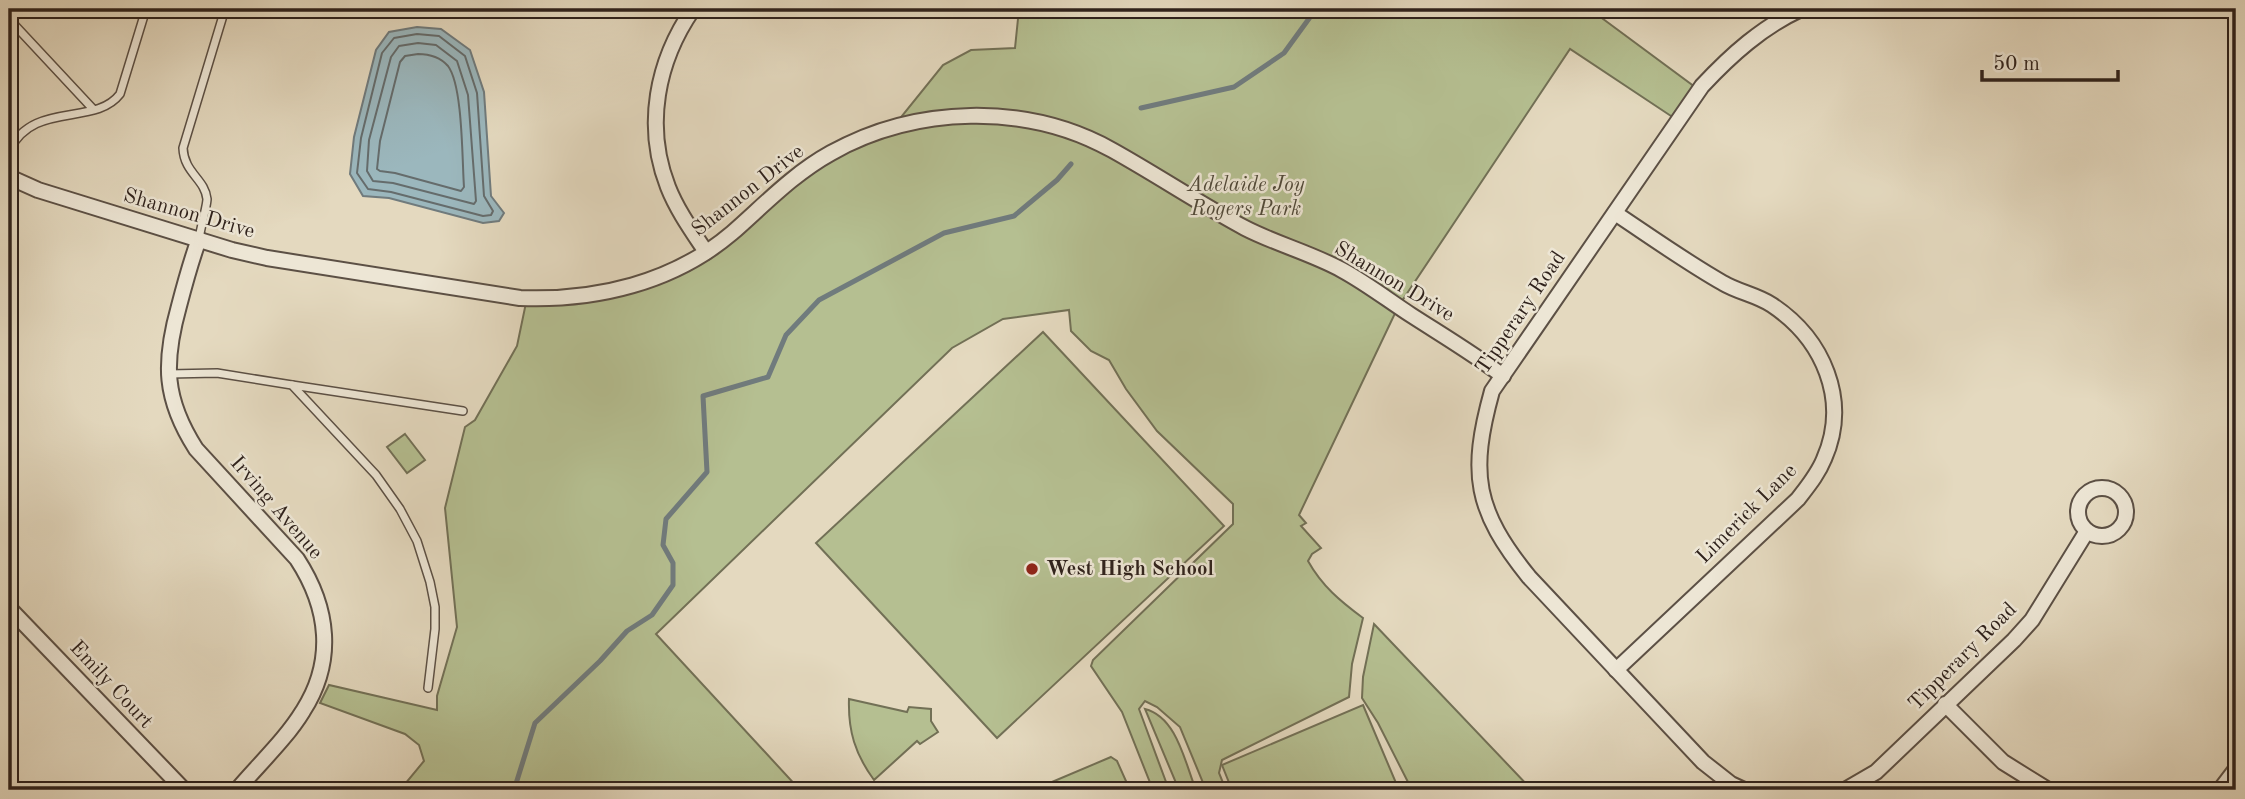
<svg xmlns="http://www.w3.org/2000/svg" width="2245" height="799" viewBox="0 0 2245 799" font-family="'Old Standard TT',serif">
<rect width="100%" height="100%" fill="#e4d9bf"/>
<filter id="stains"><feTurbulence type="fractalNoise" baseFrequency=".00286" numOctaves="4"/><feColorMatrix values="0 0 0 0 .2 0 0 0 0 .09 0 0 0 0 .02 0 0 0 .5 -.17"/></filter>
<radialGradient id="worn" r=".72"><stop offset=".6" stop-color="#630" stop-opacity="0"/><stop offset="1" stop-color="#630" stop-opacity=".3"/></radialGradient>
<g fill="#b5bf91" stroke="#727056" stroke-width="2">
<path d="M 1019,9 L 1597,9 L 1595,13 L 1699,90 L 1677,120 L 1570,49 L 1398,307 L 1299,515 L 1306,523 L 1301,526 L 1321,548 L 1312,554 L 1308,561 C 1322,586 1340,601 1363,618 L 1352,664 L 1349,697 L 1222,760 L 1219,773 L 1226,790 L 1206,790 L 1180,727 L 1157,707 L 1145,701 L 1139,709 L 1169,790 L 1153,790 L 1122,712 L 1091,666 L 1093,660 L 1233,524 L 1233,504 L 1157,431 L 1126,389 L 1109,360 L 1091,351 L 1071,331 L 1069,310 L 1003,319 L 952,348 L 656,634 L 800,790 L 400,790 L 424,761 L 419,745 L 405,734 L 320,703 L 329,685 L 437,710 L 437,696 L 457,627 L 445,508 L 465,427 L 475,420 L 517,346 L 527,298 L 561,299 L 672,271 L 795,176 L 894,126 L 943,65 L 971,50 L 1015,48 Z"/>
<path d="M 1043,332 L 1224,526 L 997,738 L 816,543 Z"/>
<path d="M 405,434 L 425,460 L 407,473 L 387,447 Z"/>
<path d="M 1374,624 L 1532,790 L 1412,790 L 1378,723 L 1362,698 L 1363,677 Z"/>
<path d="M 849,699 L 907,712 L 909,707 L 931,709 L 931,721 L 938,732 L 920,744 L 917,741 L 874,780 C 855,754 848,731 849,699 Z"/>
<path d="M 1363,705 L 1399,790 L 1232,790 L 1222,765 Z"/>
<path d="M 1145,709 C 1177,717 1185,763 1196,790 L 1179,790 Z"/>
<path d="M 1111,757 L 1117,761 L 1130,790 L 1033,790 Z"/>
</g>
<path fill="#9bb7bd" stroke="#707b7d" stroke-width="2" d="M 417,27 L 441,29 L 470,50 L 484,92 L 491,196 L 504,213 L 499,221 L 483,223 L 389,198 L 363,196 L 350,174 L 354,137 L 376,50 L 389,32 Z"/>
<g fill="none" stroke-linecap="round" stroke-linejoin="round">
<g stroke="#656c6c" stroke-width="2">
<path d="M 417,34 L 439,36 L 465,56 L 477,93 L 484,196 L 493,211 L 491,215 L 483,216 L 391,192 L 368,189 L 357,173 L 361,138 L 382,53 L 394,38 Z"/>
<path d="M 418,43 L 436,45 L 457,61 L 468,95 L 476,201 L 474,204 L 393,183 L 373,181 L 367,171 L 369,140 L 391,57 L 399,46 Z"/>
<path d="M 418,54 C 429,54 440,57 448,66 C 463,86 462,160 464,187 L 461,191 L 395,173 L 380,171 L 377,169 L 380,141 L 400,62 L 405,56 Z"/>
</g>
<g stroke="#707b7d" stroke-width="5">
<path d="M 1141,108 L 1234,87 L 1284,53 L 1316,9"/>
<path d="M 514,790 L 535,723 L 600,661 L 627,631 L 652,615 L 673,585 L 673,563 L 663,545 L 666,519 L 707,472 L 703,396 L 768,377 L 786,335 L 819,300 L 944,233 L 1014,216 L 1057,180 L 1071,164"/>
</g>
<defs>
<g id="lane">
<path d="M 9,19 L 93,109"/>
<path d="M 9,151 C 33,100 95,127 120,94 L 146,9"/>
<path d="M 199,239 C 200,230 207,206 207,199 C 205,179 184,173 183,148 L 225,9"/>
<path d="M 169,374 L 217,373 L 292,385 L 376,475 L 400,509 L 417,541 L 430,582 L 435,607 L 435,629 L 428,688"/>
<path d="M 292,385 L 463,411"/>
</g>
<g id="street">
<path d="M 693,9 C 657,61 644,126 668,187 C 677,210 692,231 706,252"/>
<path d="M 9,177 L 38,190 L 232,250 L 267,258 L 520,298 C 596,301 673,283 732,233 C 764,205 793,174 831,153 C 915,106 1026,102 1112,150 C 1157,175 1200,204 1245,228 C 1276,244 1311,253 1342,270 C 1366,283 1388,300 1411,315 C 1442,335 1474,354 1503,376"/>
<path d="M 1615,213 C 1651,237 1686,262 1723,283 C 1738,292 1757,295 1772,305 C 1823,339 1850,400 1824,459 C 1818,474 1808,486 1798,499 L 1616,670"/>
<path d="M 199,239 C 191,261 185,283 179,306 C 163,363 164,399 196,449 L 297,559 C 329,608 335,661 303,711 C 286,739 258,765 237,790"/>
<circle cx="2102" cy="512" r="24"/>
<path d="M 9,608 L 184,790"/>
<path d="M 1945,704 L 2003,762 L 2048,790"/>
<path d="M 1744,790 L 1731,784 L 1703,762 L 1529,577 C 1475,510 1469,474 1492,391 L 1702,86 C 1731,55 1762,27 1801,9"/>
<path d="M 1845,790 L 1876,772 L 2014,640 L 2032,620 L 2087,531"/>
<path d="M 2220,790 L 2236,769"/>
</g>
</defs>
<use href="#lane" stroke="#5c5045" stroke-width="10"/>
<use href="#street" stroke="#5c5045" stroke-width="18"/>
<use href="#lane" stroke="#ede6d5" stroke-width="7"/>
<use href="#street" stroke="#ede6d5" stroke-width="14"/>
</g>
<circle fill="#8f2418" stroke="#ede6d5" stroke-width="2.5" cx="1032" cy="569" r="7"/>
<g text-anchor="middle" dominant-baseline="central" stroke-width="5" stroke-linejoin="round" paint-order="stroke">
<g font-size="21" font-style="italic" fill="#504939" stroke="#ede6d5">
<text x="1246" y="185">Adelaide Joy<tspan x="1246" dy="24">Rogers Park</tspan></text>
</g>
<g font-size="21" fill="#2f221c" stroke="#ede6d5">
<text transform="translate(748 191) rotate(-38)">Shannon Drive</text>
<text transform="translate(189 214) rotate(16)">Shannon Drive</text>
<text transform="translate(1394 282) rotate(31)">Shannon Drive</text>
<text transform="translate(1521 313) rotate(-56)">Tipperary Road</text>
<text transform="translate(276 508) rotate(49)">Irving Avenue</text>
<text transform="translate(1747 514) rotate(-45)">Limerick Lane</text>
<text transform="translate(1963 657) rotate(-45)">Tipperary Road</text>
<text transform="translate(111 685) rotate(47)">Emily Court</text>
</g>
<g font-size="21" font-weight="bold" fill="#2f221c" stroke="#ede6d5" text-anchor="start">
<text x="1046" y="569">West High School</text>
</g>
</g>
<rect width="2245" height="799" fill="none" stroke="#e4d9bf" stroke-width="35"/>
<rect x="10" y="10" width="2224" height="778" fill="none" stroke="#2f221c" stroke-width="3.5"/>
<rect x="18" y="18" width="2210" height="764" fill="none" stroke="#2f221c" stroke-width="2"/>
<path d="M1982 70v10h136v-10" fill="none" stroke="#2f221c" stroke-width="3.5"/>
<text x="1993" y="70" font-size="21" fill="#2f221c" stroke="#ede6d5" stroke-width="5" paint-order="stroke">50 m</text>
<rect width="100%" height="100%" filter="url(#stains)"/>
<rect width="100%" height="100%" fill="url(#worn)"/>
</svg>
